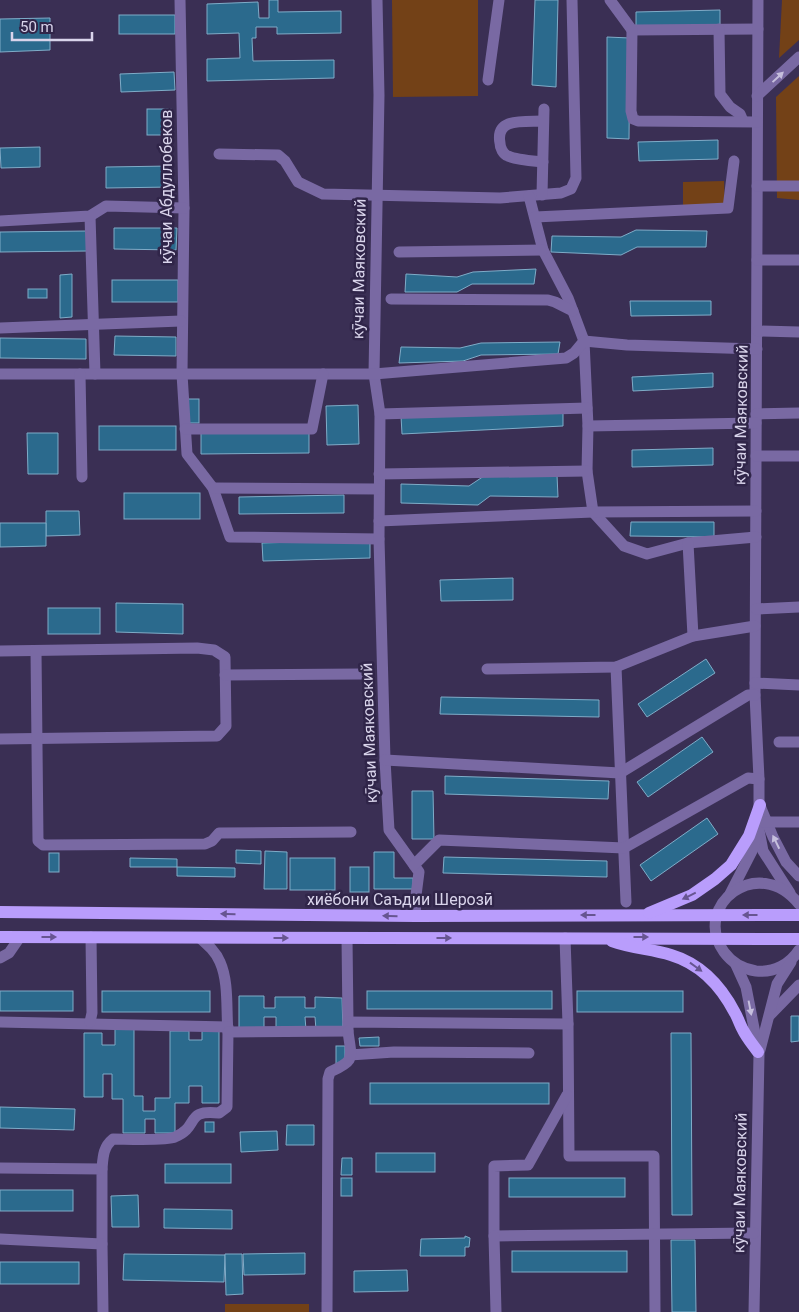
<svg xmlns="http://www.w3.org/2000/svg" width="799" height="1312" viewBox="0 0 799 1312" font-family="Roboto,sans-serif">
<rect width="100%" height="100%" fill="#3a2f54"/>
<g fill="#734117">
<path d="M 392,0 L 478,0 L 478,96 L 393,97 Z"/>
<path d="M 782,0 L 799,0 L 799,40 L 779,58 Z"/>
<path d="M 799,76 L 799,200 L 777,198 L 776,97 Z"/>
<path d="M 724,181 L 725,206 L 683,207 L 683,182 Z"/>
<rect x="225" y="1304" width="84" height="8"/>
</g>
<g fill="#2b6a8d" stroke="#7facc8">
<path d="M 269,0 L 278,0 L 278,12 L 341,11 L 341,33 L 277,34 L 277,27 L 256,27 L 256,38 L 252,38 L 253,61 L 334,60 L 334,78 L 207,81 L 207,59 L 240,58 L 239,33 L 207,34 L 207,4 L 258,2 L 259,18 L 269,18 Z"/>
<path d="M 535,0 L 558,0 L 556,87 L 532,85 Z"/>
<path d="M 720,10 L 720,28 L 636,30 L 636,12 Z"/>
<rect x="119" y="15" width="56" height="19"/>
<path d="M 50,18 L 50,50 L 0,52 L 0,19 Z"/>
<path d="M 607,37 L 630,38 L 629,139 L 607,138 Z"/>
<path d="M 174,72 L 175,90 L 121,92 L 120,74 Z"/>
<rect x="147" y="109" width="24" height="26"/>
<path d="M 718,140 L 718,159 L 639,161 L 638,142 Z"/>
<path d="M 40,147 L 40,167 L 1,168 L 0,148 Z"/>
<path d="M 171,166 L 171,187 L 106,188 L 106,167 Z"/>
<path d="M 114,228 L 177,228 L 176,250 L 114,249 Z"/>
<path d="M 636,230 L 707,231 L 706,247 L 637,247 L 621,255 L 551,252 L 552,236 L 621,237 Z"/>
<path d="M 88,231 L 88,251 L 0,252 L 0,232 Z"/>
<path d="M 536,269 L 534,284 L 472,284 L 457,292 L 405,292 L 406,274 L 457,277 L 473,272 Z"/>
<path d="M 72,274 L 72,317 L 60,318 L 60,275 Z"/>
<rect x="112" y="280" width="66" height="22"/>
<rect x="28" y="289" width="19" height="9"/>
<path d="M 630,301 L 711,301 L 711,315 L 631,316 Z"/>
<path d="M 115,336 L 176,337 L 176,356 L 114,355 Z"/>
<path d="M 0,338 L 86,339 L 86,359 L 0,358 Z"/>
<path d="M 560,342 L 558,354 L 481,355 L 463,361 L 399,363 L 401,347 L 460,348 L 481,343 Z"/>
<path d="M 713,373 L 713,387 L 633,391 L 632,377 Z"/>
<rect x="188" y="399" width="11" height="24"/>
<path d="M 358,405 L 359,444 L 327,445 L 326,406 Z"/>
<path d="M 563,411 L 563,426 L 402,434 L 401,416 Z"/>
<rect x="99" y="426" width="77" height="24"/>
<path d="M 201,432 L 309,432 L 309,453 L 201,454 Z"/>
<path d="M 27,433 L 58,433 L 58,474 L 28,474 Z"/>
<path d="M 713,448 L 713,465 L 632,467 L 632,450 Z"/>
<path d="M 487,474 L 557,475 L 558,497 L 490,496 L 478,505 L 401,503 L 401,484 L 469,486 Z"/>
<rect x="124" y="493" width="76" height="26"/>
<path d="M 344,495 L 344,513 L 239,514 L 239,497 Z"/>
<path d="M 46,511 L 79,511 L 80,535 L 46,536 Z"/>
<path d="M 631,522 L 714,522 L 714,537 L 630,536 Z"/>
<path d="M 0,523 L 46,523 L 46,546 L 0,547 Z"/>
<path d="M 370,540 L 370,558 L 263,561 L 262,543 Z"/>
<path d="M 513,578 L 513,600 L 441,601 L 440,580 Z"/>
<path d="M 116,603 L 183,604 L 183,634 L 116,632 Z"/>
<rect x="48" y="608" width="52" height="26"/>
<path d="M 706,659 L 715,673 L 647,717 L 638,704 Z"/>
<path d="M 441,697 L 599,700 L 599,717 L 440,714 Z"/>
<path d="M 702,737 L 713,752 L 648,797 L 637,782 Z"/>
<path d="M 445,776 L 609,781 L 608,799 L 445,794 Z"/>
<path d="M 412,791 L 433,791 L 434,839 L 412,839 Z"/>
<path d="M 707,818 L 718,834 L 651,881 L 640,865 Z"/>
<path d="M 236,850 L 261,851 L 261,864 L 236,863 Z"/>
<path d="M 265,851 L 287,852 L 287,889 L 264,889 Z"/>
<path d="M 374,852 L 394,852 L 394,878 L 413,878 L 413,889 L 374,889 Z"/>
<rect x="49" y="853" width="10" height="19"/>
<path d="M 444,857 L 607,861 L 607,877 L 443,873 Z"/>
<path d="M 130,858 L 177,859 L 177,867 L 130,867 Z"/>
<rect x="290" y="858" width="45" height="32"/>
<path d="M 177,867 L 235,868 L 235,877 L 177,876 Z"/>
<rect x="350" y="867" width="19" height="25"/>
<rect x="0" y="991" width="73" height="20"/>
<rect x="102" y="991" width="108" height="21"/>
<rect x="367" y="991" width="185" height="18"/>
<rect x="577" y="991" width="106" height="21"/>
<path d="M 239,996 L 264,996 L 264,1008 L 275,1008 L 275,997 L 305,997 L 305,1008 L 315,1008 L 315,997 L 342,998 L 343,1031 L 316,1030 L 315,1017 L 305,1017 L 306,1030 L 276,1030 L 276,1017 L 264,1017 L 264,1031 L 239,1031 Z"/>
<path d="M 791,1016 L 799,1016 L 799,1041 L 791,1042 Z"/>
<path d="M 115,1028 L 134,1028 L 134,1096 L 143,1096 L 143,1111 L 155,1111 L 155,1098 L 170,1098 L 170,1031 L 189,1031 L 189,1040 L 202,1040 L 202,1031 L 219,1031 L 219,1103 L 202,1103 L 202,1086 L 189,1086 L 189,1103 L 175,1103 L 175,1133 L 155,1133 L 155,1119 L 145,1119 L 145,1133 L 123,1133 L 123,1099 L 112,1099 L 112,1074 L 103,1074 L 103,1097 L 84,1097 L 84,1033 L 102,1033 L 102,1045 L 115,1045 Z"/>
<path d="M 671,1033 L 691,1033 L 692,1215 L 672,1215 Z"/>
<path d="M 379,1037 L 379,1046 L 360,1046 L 359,1038 Z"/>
<rect x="336" y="1046" width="9" height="18"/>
<rect x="370" y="1083" width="179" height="21"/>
<path d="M 0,1107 L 75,1109 L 74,1130 L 0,1128 Z"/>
<rect x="205" y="1122" width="9" height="10"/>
<path d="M 287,1125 L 314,1125 L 314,1145 L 286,1145 Z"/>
<path d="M 277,1131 L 278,1150 L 241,1152 L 240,1132 Z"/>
<rect x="376" y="1153" width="59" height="19"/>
<path d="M 342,1158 L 352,1158 L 352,1175 L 341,1175 Z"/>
<rect x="165" y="1164" width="66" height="19"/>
<rect x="341" y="1178" width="11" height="18"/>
<rect x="509" y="1178" width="116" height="19"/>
<rect x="0" y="1190" width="73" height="21"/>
<path d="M 138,1195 L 139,1227 L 112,1227 L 111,1196 Z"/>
<path d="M 164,1209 L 232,1210 L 232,1229 L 164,1228 Z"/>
<path d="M 465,1236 L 470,1238 L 469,1247 L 465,1247 L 465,1256 L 420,1256 L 421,1239 L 465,1238 Z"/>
<path d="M 671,1240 L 695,1240 L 696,1312 L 672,1312 Z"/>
<rect x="512" y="1251" width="115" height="21"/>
<path d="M 305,1253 L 305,1274 L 244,1275 L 243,1254 Z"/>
<path d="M 124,1254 L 225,1255 L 224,1282 L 123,1280 Z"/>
<path d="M 225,1254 L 242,1254 L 243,1294 L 226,1295 Z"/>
<rect x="0" y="1262" width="79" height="22"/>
<path d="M 407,1270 L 408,1291 L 354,1292 L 354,1271 Z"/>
</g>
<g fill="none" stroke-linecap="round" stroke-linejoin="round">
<g stroke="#7969a3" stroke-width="11">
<path d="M 180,0 L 184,208 L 182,374 L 187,454 L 213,488 L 230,537 L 379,539"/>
<path d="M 377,0 L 379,95 L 374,374 L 380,414 L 379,539 L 385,760 L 389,830 L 419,872 L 415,903 L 416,916"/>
<path d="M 610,0 L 632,30 L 758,29"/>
<path d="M 758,0 L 755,695 L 759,779 L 759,830 L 763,851 L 790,893"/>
<path d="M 719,29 L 720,94 L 730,107 L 740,114 L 743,121"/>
<path d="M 632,30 L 631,111 L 633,119 L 638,121 L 757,122"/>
<path d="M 488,80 L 499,0"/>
<path d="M 757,96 L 799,57"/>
<path d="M 219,154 L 278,155 L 285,161 L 298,182 L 323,194 L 500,198 L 561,193 L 571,189 L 576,178 L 572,0"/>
<path d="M 543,162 C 533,161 516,160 508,156 C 503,154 500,148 500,143 C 495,117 525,122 543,121"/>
<path d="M 757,186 L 799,186"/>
<path d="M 542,195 L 544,109"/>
<path d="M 529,196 L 543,250 L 568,298 L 584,341 L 588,426 L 587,471 L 593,512 L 624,546 L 647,554 L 688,543 L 756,537"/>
<path d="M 90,216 L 95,374"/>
<path d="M 535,217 L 728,208 L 734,161"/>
<path d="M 0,221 L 90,216 L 106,206 L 184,208"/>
<path d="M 399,252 L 543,250"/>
<path d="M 757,260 L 799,260"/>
<path d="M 391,299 L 548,300 L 555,302 L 573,311"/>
<path d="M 0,328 L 181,321"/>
<path d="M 758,331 L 799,332"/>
<path d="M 0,374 L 374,374 L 566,358 L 574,353 L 584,341 L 627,345 L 757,349"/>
<path d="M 80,374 L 82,477"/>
<path d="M 380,414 L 587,408"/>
<path d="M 756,414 L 799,413"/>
<path d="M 588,426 L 756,423"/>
<path d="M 185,429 L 312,429 L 323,374"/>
<path d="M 756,456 L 799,456"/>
<path d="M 379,474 L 587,471"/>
<path d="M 213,488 L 378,489"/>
<path d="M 379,521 L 593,512 L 756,511"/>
<path d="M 688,543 L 693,636"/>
<path d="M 756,609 L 799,607"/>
<path d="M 0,651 L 197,648 L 214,650 L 225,657 L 226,726 L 217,736 L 0,739"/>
<path d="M 36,651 L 38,841 L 43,845 L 205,844 L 212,841 L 219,833 L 351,832"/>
<path d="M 616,667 L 626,902"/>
<path d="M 487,669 L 616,667 L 693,636 L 755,626"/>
<path d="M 225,675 L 361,674"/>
<path d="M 755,683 L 799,685"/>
<path d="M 779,742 L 799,742"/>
<path d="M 385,760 L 620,773 L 748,695 L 755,695"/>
<path d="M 761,808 L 773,837 L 786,862 L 799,876"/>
<path d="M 761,822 L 799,822"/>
<path d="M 414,865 L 439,840 L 624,848 L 748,778 L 759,779"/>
<path d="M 730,894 L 753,849 L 758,831"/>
<path d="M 799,904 C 758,853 691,906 724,952 C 732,963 743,969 756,971 C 774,973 790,964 799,950"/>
<path d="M 200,938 C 208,945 216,952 220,962 C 229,982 226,1010 228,1032"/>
<path d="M 347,938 L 348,1022"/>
<path d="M 565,938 L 568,1024 L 569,1156 L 654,1156 L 655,1312"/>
<path d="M 0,958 L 9,953 L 20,937"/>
<path d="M 736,965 L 746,987 L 759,1054 L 754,1312"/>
<path d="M 770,1015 L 799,985"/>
<path d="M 0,1022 L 228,1027"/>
<path d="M 90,1022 L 92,1013 L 91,937"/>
<path d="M 760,1050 L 777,984 L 791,962"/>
<path d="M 350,1055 L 394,1052 L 529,1053"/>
<path d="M 567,1095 L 528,1165 L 494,1166 L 494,1236 L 754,1233"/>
<path d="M 0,1168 L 102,1169 L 102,1244 L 0,1239"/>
<path d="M 102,1169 C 103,1157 103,1147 113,1139 C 126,1139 166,1141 175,1137 C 200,1127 184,1109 219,1113 L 227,1107 L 228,1032 L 348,1031 L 348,1022 L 568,1024"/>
<path d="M 494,1236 L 496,1312"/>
<path d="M 102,1244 L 103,1312"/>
<path d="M 327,1312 L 328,1079 L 330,1072 C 357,1060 351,1058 348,1031"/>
</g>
<g stroke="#b99dfc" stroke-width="12">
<path d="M 0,912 L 416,916 L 799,915"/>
<path d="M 649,913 L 692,895 L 715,879 L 731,865 L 749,836 L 760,805"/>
<path d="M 0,937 L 799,939"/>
<path d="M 612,941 C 631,948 652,949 671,955 C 701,964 721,986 735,1013 C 738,1018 740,1025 743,1030 C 747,1038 753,1045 758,1052"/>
</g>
</g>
<defs><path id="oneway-solid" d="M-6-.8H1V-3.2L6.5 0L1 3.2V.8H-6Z" transform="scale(1.25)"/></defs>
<g fill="#c6bfdd">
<use href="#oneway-solid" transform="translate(778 77) rotate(-43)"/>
<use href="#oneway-solid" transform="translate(776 842) rotate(-116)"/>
<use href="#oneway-solid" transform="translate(750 1008) rotate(79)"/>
</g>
<g fill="#675591">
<use href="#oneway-solid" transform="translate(689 896) rotate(154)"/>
<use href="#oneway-solid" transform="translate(228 914) rotate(-179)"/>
<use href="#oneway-solid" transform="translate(588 915) rotate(180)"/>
<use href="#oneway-solid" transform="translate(750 915) rotate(-180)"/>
<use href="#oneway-solid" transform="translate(390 916) rotate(-179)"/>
<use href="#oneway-solid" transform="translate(49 937)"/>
<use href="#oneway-solid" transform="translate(641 937)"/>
<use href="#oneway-solid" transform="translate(281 938)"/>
<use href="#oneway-solid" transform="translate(444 938)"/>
<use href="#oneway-solid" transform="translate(696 967) rotate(36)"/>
</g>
<g text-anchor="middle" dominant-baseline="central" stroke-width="5" stroke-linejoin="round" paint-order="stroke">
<g font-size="16" fill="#d9d4eb" stroke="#302549">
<text transform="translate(166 187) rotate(-90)">кӯчаи Абдуллобеков</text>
<text transform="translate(359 269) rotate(-89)">кӯчаи Маяковский</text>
<text transform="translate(741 415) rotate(-89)">кӯчаи Маяковский</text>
<text transform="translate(369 733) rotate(-92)">кӯчаи Маяковский</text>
<text x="400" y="899">хиёбони Саъдии Шерозӣ</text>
<text transform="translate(740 1183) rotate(-89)">кӯчаи Маяковский</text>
</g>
</g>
<path d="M12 32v8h80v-8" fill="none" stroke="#d9d4eb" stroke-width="2.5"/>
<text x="20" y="32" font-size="15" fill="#d9d4eb" stroke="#302549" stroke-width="4" paint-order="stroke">50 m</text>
</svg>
